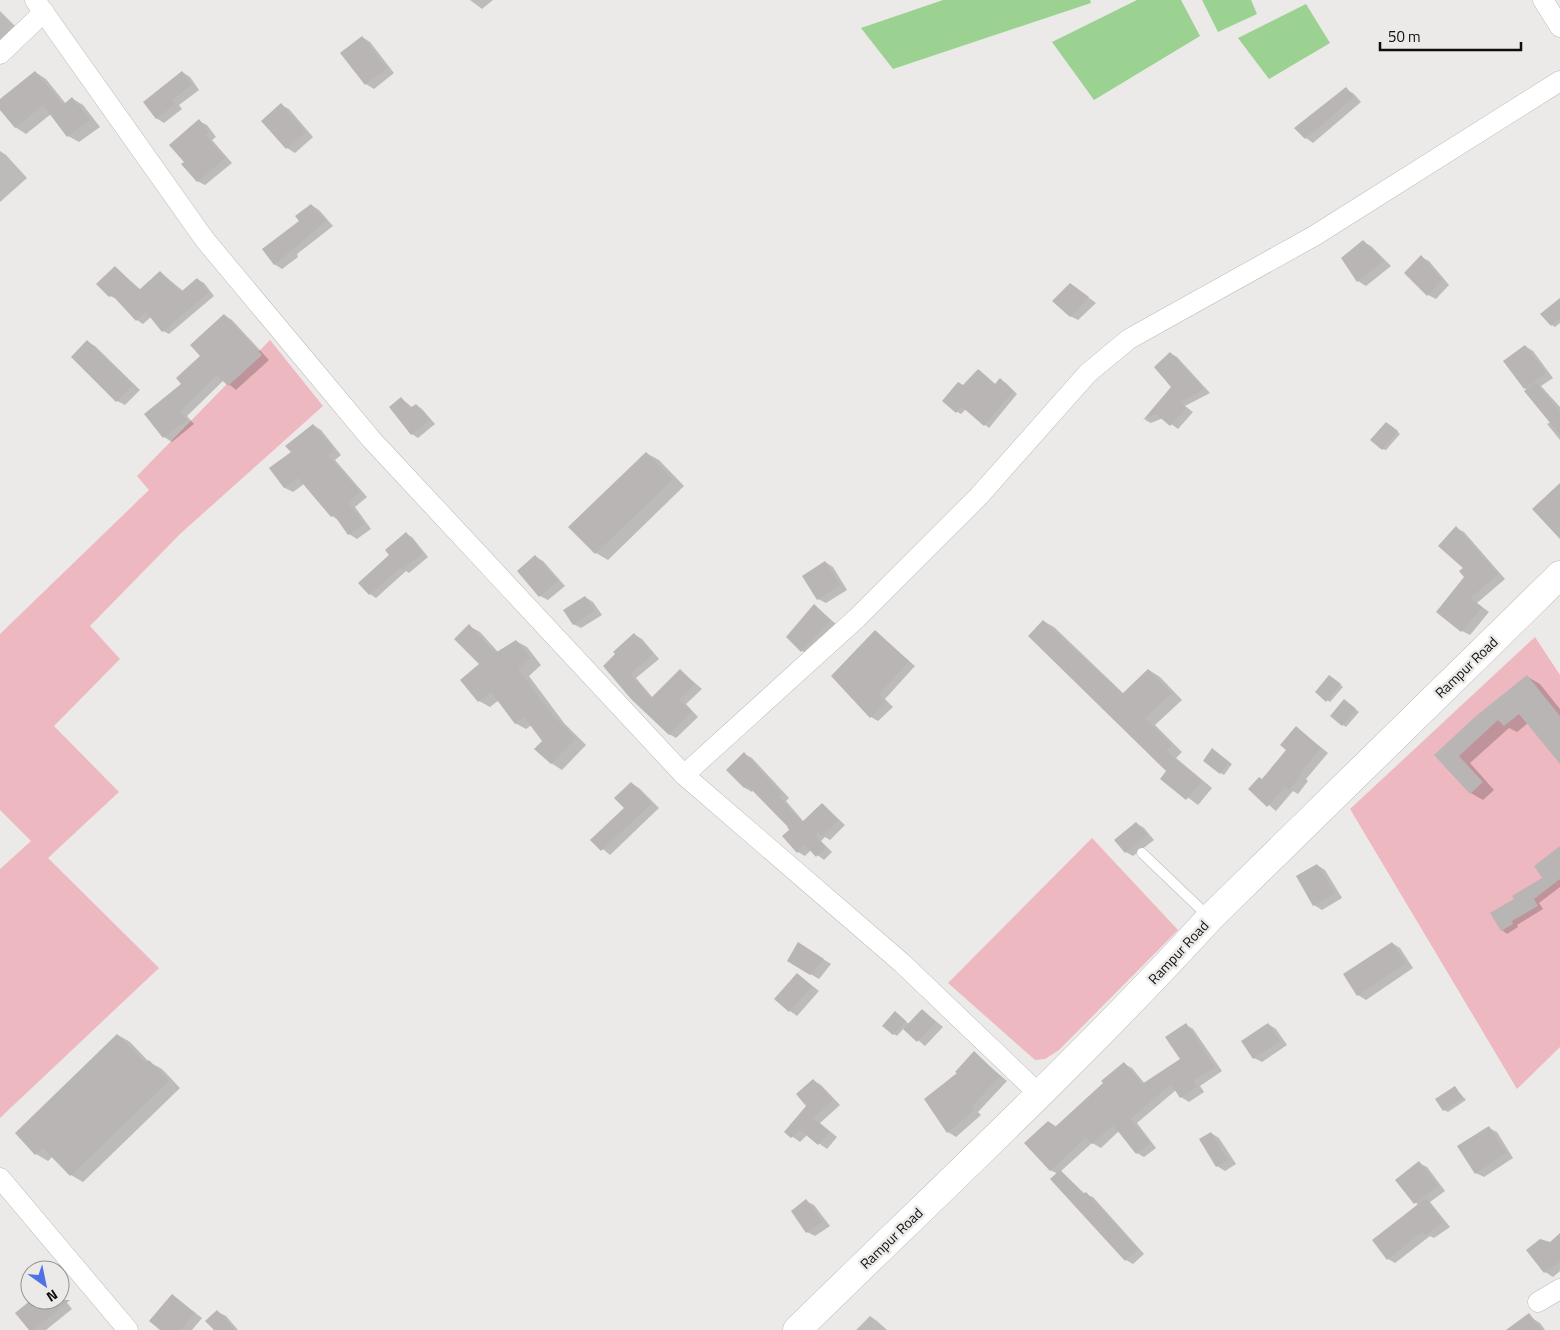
<svg xmlns="http://www.w3.org/2000/svg" width="1560" height="1330" viewBox="0 0 1560 1330" font-family="'Titillium Web',sans-serif">
<rect width="100%" height="100%" fill="#eceae8"/>
<g fill="#eeb8c0">
<path d="M 270,340 L 323,406 L 180,534 L 90,626 L 120,659 L 54,726 L 119,792 L 48,858 L 159,968 L 0,1118 L 0,869 L 31,841 L 0,810 L 0,634 L 149,490 L 137,476 Z"/>
<path d="M 1535,637 L 1560,675 L 1560,1047 L 1517,1089 L 1350,809 Z"/>
<path d="M 1092,838 L 1178,930 L 1059,1050 L 1045,1059 L 1035,1060 L 948,983 Z"/>
</g>
<g fill="#9bd191">
<path d="M 943,0 L 1090,0 L 1091,3 L 893,69 L 861,28 Z"/>
<path d="M 1137,0 L 1181,0 L 1200,36 L 1094,100 L 1052,42 Z"/>
<path d="M 1202,0 L 1251,0 L 1257,14 L 1218,32 Z"/>
<path d="M 1306,4 L 1330,43 L 1269,79 L 1238,38 Z"/>
</g>
<g fill="#0003">
<path d="M 470,0 L 493,0 L 482,9 Z"/>
<path d="M 0,11 L 23,34 L 0,61 Z"/>
<path d="M 362,37 L 370,42 L 394,73 L 374,89 L 366,84 L 342,53 Z"/>
<path d="M 35,72 L 46,79 L 66,104 L 73,99 L 83,105 L 100,127 L 79,142 L 68,136 L 51,114 L 26,134 L 15,127 L 0,108 L 0,101 Z"/>
<path d="M 182,72 L 190,77 L 199,90 L 179,105 L 182,109 L 164,123 L 156,118 Z"/>
<path d="M 1346,89 L 1354,94 L 1361,102 L 1313,143 L 1306,138 Z"/>
<path d="M 281,105 L 289,109 L 313,137 L 295,153 L 287,148 L 263,121 Z"/>
<path d="M 199,121 L 207,125 L 216,137 L 212,140 L 232,163 L 205,185 L 197,181 L 185,162 Z"/>
<path d="M 0,151 L 6,155 L 27,178 L 0,202 Z"/>
<path d="M 311,205 L 319,210 L 333,226 L 297,254 L 298,257 L 282,269 L 274,264 Z"/>
<path d="M 1363,242 L 1371,246 L 1391,266 L 1366,286 L 1358,281 L 1342,258 Z"/>
<path d="M 1421,257 L 1429,261 L 1449,285 L 1436,299 L 1428,295 Z"/>
<path d="M 115,267 L 141,290 L 160,272 L 183,291 L 197,279 L 204,283 L 214,296 L 169,334 L 163,331 L 151,317 L 143,324 L 137,320 L 117,299 L 110,296 L 98,284 Z"/>
<path d="M 1070,284 L 1096,303 L 1078,320 L 1070,316 Z"/>
<path d="M 1560,305 L 1560,323 L 1555,327 L 1552,325 Z"/>
<path d="M 224,315 L 232,320 L 269,360 L 236,390 L 224,380 L 187,416 L 194,424 L 172,442 L 164,437 L 202,356 Z"/>
<path d="M 88,342 L 95,346 L 140,390 L 125,405 L 117,401 Z"/>
<path d="M 1525,346 L 1533,351 L 1553,378 L 1541,386 L 1560,407 L 1560,440 L 1547,424 L 1551,422 L 1525,388 Z"/>
<path d="M 1170,353 L 1177,357 L 1210,393 L 1185,406 L 1193,412 L 1178,429 L 1163,418 L 1151,423 L 1145,420 L 1173,387 Z"/>
<path d="M 979,370 L 996,385 L 1001,380 L 1006,383 L 1017,394 L 989,428 L 966,409 L 961,414 L 956,411 L 964,386 Z"/>
<path d="M 401,398 L 413,408 L 416,405 L 422,409 L 435,424 L 418,438 L 412,434 Z"/>
<path d="M 313,425 L 321,430 L 341,455 L 335,460 L 367,497 L 355,507 L 371,529 L 357,539 L 349,534 L 340,521 L 332,516 L 304,484 L 293,492 L 285,488 L 271,469 L 292,452 Z"/>
<path d="M 1390,425 L 1400,434 L 1386,450 L 1382,449 Z"/>
<path d="M 646,453 L 659,460 L 684,486 L 608,560 L 596,553 Z"/>
<path d="M 1456,528 L 1464,532 L 1505,579 L 1477,603 L 1489,612 L 1470,635 L 1462,631 L 1466,577 Z"/>
<path d="M 406,534 L 412,537 L 428,557 L 409,573 L 406,571 L 376,598 L 370,594 Z"/>
<path d="M 536,557 L 543,561 L 565,586 L 548,600 L 540,596 Z"/>
<path d="M 825,562 L 833,567 L 847,590 L 826,603 L 818,599 Z"/>
<path d="M 585,597 L 593,602 L 602,615 L 581,628 L 573,624 Z"/>
<path d="M 814,606 L 836,624 L 808,654 L 802,651 Z"/>
<path d="M 1043,621 L 1054,627 L 1124,694 L 1149,670 L 1160,677 L 1182,700 L 1155,725 L 1182,752 L 1176,758 L 1212,788 L 1198,805 L 1162,778 L 1168,771 Z"/>
<path d="M 469,626 L 480,632 L 498,652 L 516,641 L 527,647 L 541,665 L 529,676 L 564,723 L 586,745 L 562,770 L 551,763 L 543,741 L 532,725 L 526,729 L 515,723 L 499,700 L 490,707 L 479,701 L 481,664 Z"/>
<path d="M 875,632 L 915,666 L 885,699 L 893,707 L 878,721 L 871,717 L 832,676 Z"/>
<path d="M 635,635 L 642,639 L 659,659 L 636,678 L 653,698 L 681,671 L 702,689 L 686,704 L 698,717 L 676,738 L 669,734 L 605,666 Z"/>
<path d="M 1528,677 L 1540,684 L 1560,709 L 1560,758 L 1528,723 L 1517,732 L 1509,728 L 1470,763 L 1494,790 L 1483,800 L 1471,793 L 1435,755 Z"/>
<path d="M 1333,678 L 1343,687 L 1330,702 L 1327,700 Z"/>
<path d="M 1347,702 L 1359,712 L 1346,727 L 1331,716 Z"/>
<path d="M 1297,728 L 1328,753 L 1306,779 L 1308,781 L 1298,794 L 1293,791 L 1276,811 L 1250,789 L 1263,780 L 1287,750 Z"/>
<path d="M 1216,752 L 1232,764 L 1224,775 L 1221,773 Z"/>
<path d="M 744,754 L 752,758 L 789,798 L 786,801 L 804,822 L 822,804 L 845,825 L 830,840 L 825,837 L 821,841 L 832,852 L 824,860 L 811,850 L 805,856 L 798,852 L 788,825 L 753,790 L 752,792 L 745,788 L 728,770 Z"/>
<path d="M 631,783 L 639,788 L 659,808 L 610,855 L 592,840 L 626,808 Z"/>
<path d="M 1136,823 L 1144,828 L 1154,840 L 1133,856 L 1126,852 Z"/>
<path d="M 1560,855 L 1560,887 L 1539,903 L 1543,909 L 1517,925 L 1518,927 L 1507,934 L 1502,930 L 1516,899 L 1544,878 Z"/>
<path d="M 1317,865 L 1325,870 L 1342,898 L 1322,910 L 1314,905 Z"/>
<path d="M 1392,943 L 1400,948 L 1413,968 L 1366,1000 L 1358,995 Z"/>
<path d="M 806,948 L 831,964 L 819,979 L 788,961 Z"/>
<path d="M 797,974 L 819,991 L 797,1016 L 790,1011 Z"/>
<path d="M 922,1010 L 943,1027 L 925,1046 L 904,1028 L 897,1036 L 894,1034 L 898,1015 L 909,1024 Z"/>
<path d="M 1268,1024 L 1276,1029 L 1287,1045 L 1262,1062 L 1254,1058 Z"/>
<path d="M 1186,1025 L 1193,1029 L 1222,1071 L 1200,1086 L 1204,1092 L 1189,1102 L 1181,1097 L 1176,1090 L 1137,1123 L 1156,1148 L 1144,1157 L 1137,1153 L 1119,1131 L 1101,1148 L 1092,1143 L 1061,1171 L 1085,1194 L 1093,1197 L 1144,1254 L 1133,1264 L 1126,1260 L 1058,1174 L 1050,1170 L 1049,1122 L 1057,1127 L 1124,1064 L 1132,1068 L 1145,1084 L 1182,1060 Z"/>
<path d="M 118,1035 L 130,1042 L 149,1062 L 162,1069 L 180,1088 L 83,1182 L 71,1175 L 53,1156 L 48,1161 L 36,1154 Z"/>
<path d="M 974,1053 L 1007,1081 L 978,1112 L 981,1115 L 956,1137 L 948,1132 L 926,1100 L 958,1073 Z"/>
<path d="M 813,1080 L 821,1085 L 840,1105 L 820,1123 L 837,1137 L 827,1149 L 807,1135 L 800,1142 L 786,1132 L 808,1106 Z"/>
<path d="M 1455,1088 L 1466,1100 L 1448,1112 L 1444,1110 Z"/>
<path d="M 1489,1128 L 1497,1132 L 1513,1158 L 1484,1177 L 1476,1173 Z"/>
<path d="M 1211,1133 L 1219,1138 L 1236,1164 L 1225,1171 L 1217,1166 Z"/>
<path d="M 1419,1163 L 1427,1167 L 1445,1191 L 1430,1202 L 1450,1227 L 1434,1238 L 1430,1236 L 1395,1263 L 1388,1259 L 1419,1206 L 1396,1180 Z"/>
<path d="M 806,1201 L 814,1205 L 830,1226 L 815,1236 L 807,1232 Z"/>
<path d="M 1560,1236 L 1560,1271 L 1553,1277 L 1545,1272 L 1527,1250 L 1550,1243 Z"/>
<path d="M 60,1294 L 72,1309 L 46,1330 L 30,1330 L 33,1300 L 60,1300 Z"/>
<path d="M 172,1295 L 202,1318 L 192,1330 L 162,1330 Z"/>
<path d="M 218,1312 L 226,1316 L 238,1330 L 215,1330 Z"/>
<path d="M 870,1316 L 877,1321 L 887,1330 L 856,1330 Z"/>
<path d="M 1532,1318 L 1540,1323 L 1545,1330 L 1515,1330 Z"/>
</g>
<g fill="#b9b5b4">
<path d="M 362,36 L 387,68 L 365,85 L 340,53 Z"/>
<path d="M 35,71 L 63,105 L 72,97 L 90,120 L 67,137 L 43,105 L 15,128 L 0,110 L 0,99 Z"/>
<path d="M 182,71 L 192,85 L 172,100 L 175,104 L 156,119 L 143,102 Z"/>
<path d="M 1346,87 L 1354,97 L 1305,139 L 1294,128 Z"/>
<path d="M 281,103 L 306,132 L 286,149 L 261,121 Z"/>
<path d="M 199,119 L 209,132 L 205,135 L 225,158 L 197,182 L 181,164 L 184,162 L 169,145 Z"/>
<path d="M 311,204 L 326,221 L 274,265 L 262,249 L 299,221 L 295,216 Z"/>
<path d="M 1363,240 L 1384,261 L 1357,282 L 1341,258 Z"/>
<path d="M 1421,255 L 1442,280 L 1427,296 L 1404,273 Z"/>
<path d="M 115,266 L 139,290 L 160,271 L 178,289 L 179,288 L 182,291 L 197,278 L 209,292 L 162,332 L 146,312 L 136,321 L 112,295 L 109,297 L 96,284 Z"/>
<path d="M 1070,283 L 1089,297 L 1070,317 L 1052,301 Z"/>
<path d="M 1560,298 L 1560,318 L 1551,326 L 1540,314 Z"/>
<path d="M 224,314 L 262,355 L 228,386 L 217,375 L 180,411 L 187,420 L 163,438 L 144,414 L 181,384 L 176,378 L 200,356 L 190,345 Z"/>
<path d="M 87,340 L 133,385 L 116,402 L 71,357 Z"/>
<path d="M 1525,345 L 1546,373 L 1524,389 L 1503,361 Z"/>
<path d="M 1170,352 L 1204,389 L 1180,402 L 1186,408 L 1170,426 L 1156,414 L 1143,420 L 1171,387 L 1154,367 Z"/>
<path d="M 978,369 L 995,384 L 1000,378 L 1013,391 L 984,426 L 961,406 L 956,413 L 942,401 L 958,382 L 963,385 Z"/>
<path d="M 1536,382 L 1560,412 L 1560,435 L 1524,391 Z"/>
<path d="M 401,397 L 410,408 L 416,404 L 430,420 L 411,435 L 389,407 Z"/>
<path d="M 1386,422 L 1398,431 L 1382,450 L 1370,440 Z"/>
<path d="M 313,424 L 334,450 L 328,455 L 360,492 L 348,502 L 364,524 L 348,535 L 334,515 L 331,517 L 298,478 L 284,488 L 269,468 L 291,452 L 285,446 Z"/>
<path d="M 646,452 L 673,479 L 595,554 L 568,527 Z"/>
<path d="M 1560,483 L 1560,539 L 1532,509 Z"/>
<path d="M 1456,526 L 1498,574 L 1470,598 L 1482,607 L 1461,632 L 1436,612 L 1464,577 L 1459,571 L 1463,568 L 1438,546 Z"/>
<path d="M 406,532 L 423,553 L 402,570 L 400,568 L 369,595 L 358,583 L 389,555 L 385,550 Z"/>
<path d="M 535,555 L 558,581 L 539,597 L 517,571 Z"/>
<path d="M 825,561 L 840,585 L 817,600 L 802,576 Z"/>
<path d="M 585,596 L 595,611 L 573,625 L 563,610 Z"/>
<path d="M 814,604 L 831,620 L 801,652 L 786,637 Z"/>
<path d="M 1043,620 L 1122,694 L 1148,669 L 1172,693 L 1145,718 L 1172,745 L 1166,751 L 1202,781 L 1186,800 L 1160,779 L 1166,771 L 1028,636 Z"/>
<path d="M 469,624 L 495,653 L 516,640 L 531,658 L 518,669 L 553,716 L 576,738 L 551,764 L 534,749 L 542,741 L 524,717 L 515,724 L 491,692 L 478,702 L 460,680 L 479,664 L 454,639 Z"/>
<path d="M 875,630 L 909,661 L 879,694 L 886,702 L 870,718 L 831,676 Z"/>
<path d="M 634,633 L 653,654 L 630,674 L 651,698 L 680,669 L 695,684 L 679,700 L 692,712 L 669,735 L 631,699 L 603,666 L 615,654 L 613,652 Z"/>
<path d="M 1329,675 L 1341,684 L 1326,702 L 1315,692 Z"/>
<path d="M 1527,675 L 1560,716 L 1560,764 L 1519,714 L 1504,726 L 1498,720 L 1459,756 L 1483,782 L 1470,794 L 1434,755 L 1476,716 Z"/>
<path d="M 1344,699 L 1356,709 L 1342,726 L 1330,716 Z"/>
<path d="M 1296,726 L 1321,748 L 1299,774 L 1301,775 L 1289,790 L 1285,787 L 1267,807 L 1248,789 L 1259,777 L 1262,779 L 1286,750 L 1280,745 Z"/>
<path d="M 1212,748 L 1229,762 L 1220,774 L 1203,761 Z"/>
<path d="M 744,752 L 782,794 L 779,797 L 802,822 L 822,803 L 839,820 L 822,836 L 818,833 L 815,836 L 826,848 L 816,857 L 805,845 L 797,853 L 782,836 L 789,830 L 787,826 L 747,785 L 744,788 L 726,770 Z"/>
<path d="M 631,782 L 652,803 L 601,851 L 590,840 L 624,808 L 614,798 Z"/>
<path d="M 1136,822 L 1147,835 L 1125,853 L 1114,840 Z"/>
<path d="M 1560,846 L 1560,879 L 1534,899 L 1538,906 L 1512,921 L 1513,924 L 1501,931 L 1490,913 L 1514,899 L 1512,896 L 1542,878 L 1534,866 Z"/>
<path d="M 1317,864 L 1335,893 L 1313,906 L 1296,876 Z"/>
<path d="M 798,942 L 824,959 L 810,975 L 787,961 Z"/>
<path d="M 1392,942 L 1406,963 L 1357,996 L 1343,974 Z"/>
<path d="M 797,973 L 812,986 L 789,1012 L 774,999 Z"/>
<path d="M 922,1009 L 936,1022 L 917,1042 L 903,1029 Z"/>
<path d="M 895,1011 L 906,1021 L 893,1035 L 882,1026 Z"/>
<path d="M 1186,1023 L 1215,1067 L 1193,1081 L 1197,1087 L 1180,1098 L 1171,1084 L 1130,1119 L 1150,1143 L 1136,1154 L 1113,1125 L 1092,1144 L 1086,1137 L 1050,1171 L 1024,1143 L 1048,1121 L 1055,1127 L 1103,1083 L 1101,1081 L 1124,1062 L 1142,1084 L 1180,1059 L 1165,1037 Z"/>
<path d="M 1268,1023 L 1280,1041 L 1253,1059 L 1241,1041 Z"/>
<path d="M 117,1034 L 146,1063 L 149,1060 L 169,1081 L 70,1176 L 43,1148 L 35,1155 L 15,1133 Z"/>
<path d="M 974,1051 L 1000,1076 L 971,1107 L 974,1110 L 947,1133 L 924,1099 L 957,1073 L 955,1072 Z"/>
<path d="M 813,1079 L 833,1100 L 813,1118 L 829,1132 L 818,1145 L 800,1130 L 791,1138 L 784,1132 L 806,1106 L 796,1094 Z"/>
<path d="M 1455,1086 L 1463,1098 L 1443,1111 L 1435,1099 Z"/>
<path d="M 1489,1126 L 1506,1153 L 1475,1174 L 1457,1146 Z"/>
<path d="M 1211,1132 L 1228,1160 L 1216,1167 L 1199,1139 Z"/>
<path d="M 1419,1161 L 1438,1186 L 1414,1204 L 1395,1180 Z"/>
<path d="M 1060,1170 L 1083,1194 L 1086,1192 L 1138,1249 L 1125,1261 L 1050,1179 Z"/>
<path d="M 1426,1198 L 1443,1222 L 1425,1235 L 1423,1231 L 1387,1260 L 1372,1240 Z"/>
<path d="M 806,1199 L 823,1221 L 806,1233 L 791,1211 Z"/>
<path d="M 1560,1233 L 1560,1261 L 1544,1273 L 1526,1250 L 1540,1239 L 1550,1242 Z"/>
<path d="M 172,1294 L 195,1313 L 181,1330 L 160,1330 L 149,1321 Z"/>
<path d="M 31,1300 L 70,1300 L 33,1330 L 29,1330 L 15,1313 Z"/>
<path d="M 217,1310 L 235,1330 L 214,1330 L 205,1321 Z"/>
<path d="M 1529,1313 L 1542,1330 L 1506,1330 Z"/>
</g>
<g fill="none" stroke-linecap="round" stroke-linejoin="round">
<defs>
<path id="lane" d="M 1142,853 L 1210,918"/>
<g id="street">
<path d="M 35,0 L 205,240 L 371,439 L 684,775 L 902,963 L 1039,1094"/>
<path d="M 1543,0 L 1560,27"/>
<path d="M 0,54 L 44,12"/>
<path d="M 684,775 L 857,618 L 979,496 L 1088,373 L 1129,339 L 1314,236 L 1560,81"/>
<path d="M 0,1178 L 128,1330"/>
<path d="M 1538,1302 L 1560,1289"/>
</g>
<path id="secondary" d="M 797,1330 C 936,1194 1079,1061 1210,918 L 1560,575"/>
</defs>
<use href="#lane" stroke="#bdbbb8" stroke-width="11"/>
<use href="#street" stroke="#bdbbb8" stroke-width="21"/>
<use href="#secondary" stroke="#bdbbb8" stroke-width="29"/>
<use href="#lane" stroke="#fff" stroke-width="10"/>
<use href="#street" stroke="#fff" stroke-width="20"/>
<use href="#secondary" stroke="#fff" stroke-width="28"/>
</g>
<g text-anchor="middle" dominant-baseline="central" stroke-width="5" stroke-linejoin="round" paint-order="stroke">
<g font-size="14" fill="#0e0e0d" stroke="#eceae8">
<text transform="translate(1466 667) rotate(-44)">Rampur Road</text>
<text transform="translate(1178 952) rotate(-47)">Rampur Road</text>
<text transform="translate(891 1238) rotate(-44)">Rampur Road</text>
</g>
</g>
<g transform="translate(45 1285) rotate(147)"><circle r="24" fill="#eceae8" stroke="#939290"/>
<path d="M0-4L9 19L0 12L-9 19Z" fill="#4f73e7"/>
<text y="-8" font-size="14" font-weight="bold" text-anchor="middle" fill="#0e0e0d">N</text>
</g>
<path d="M1380 42v8h141v-8" fill="none" stroke="#0e0e0d" stroke-width="2.5"/>
<text x="1388" y="42" font-size="15" fill="#0e0e0d" stroke="#eceae8" stroke-width="4" paint-order="stroke">50 m</text>
</svg>
